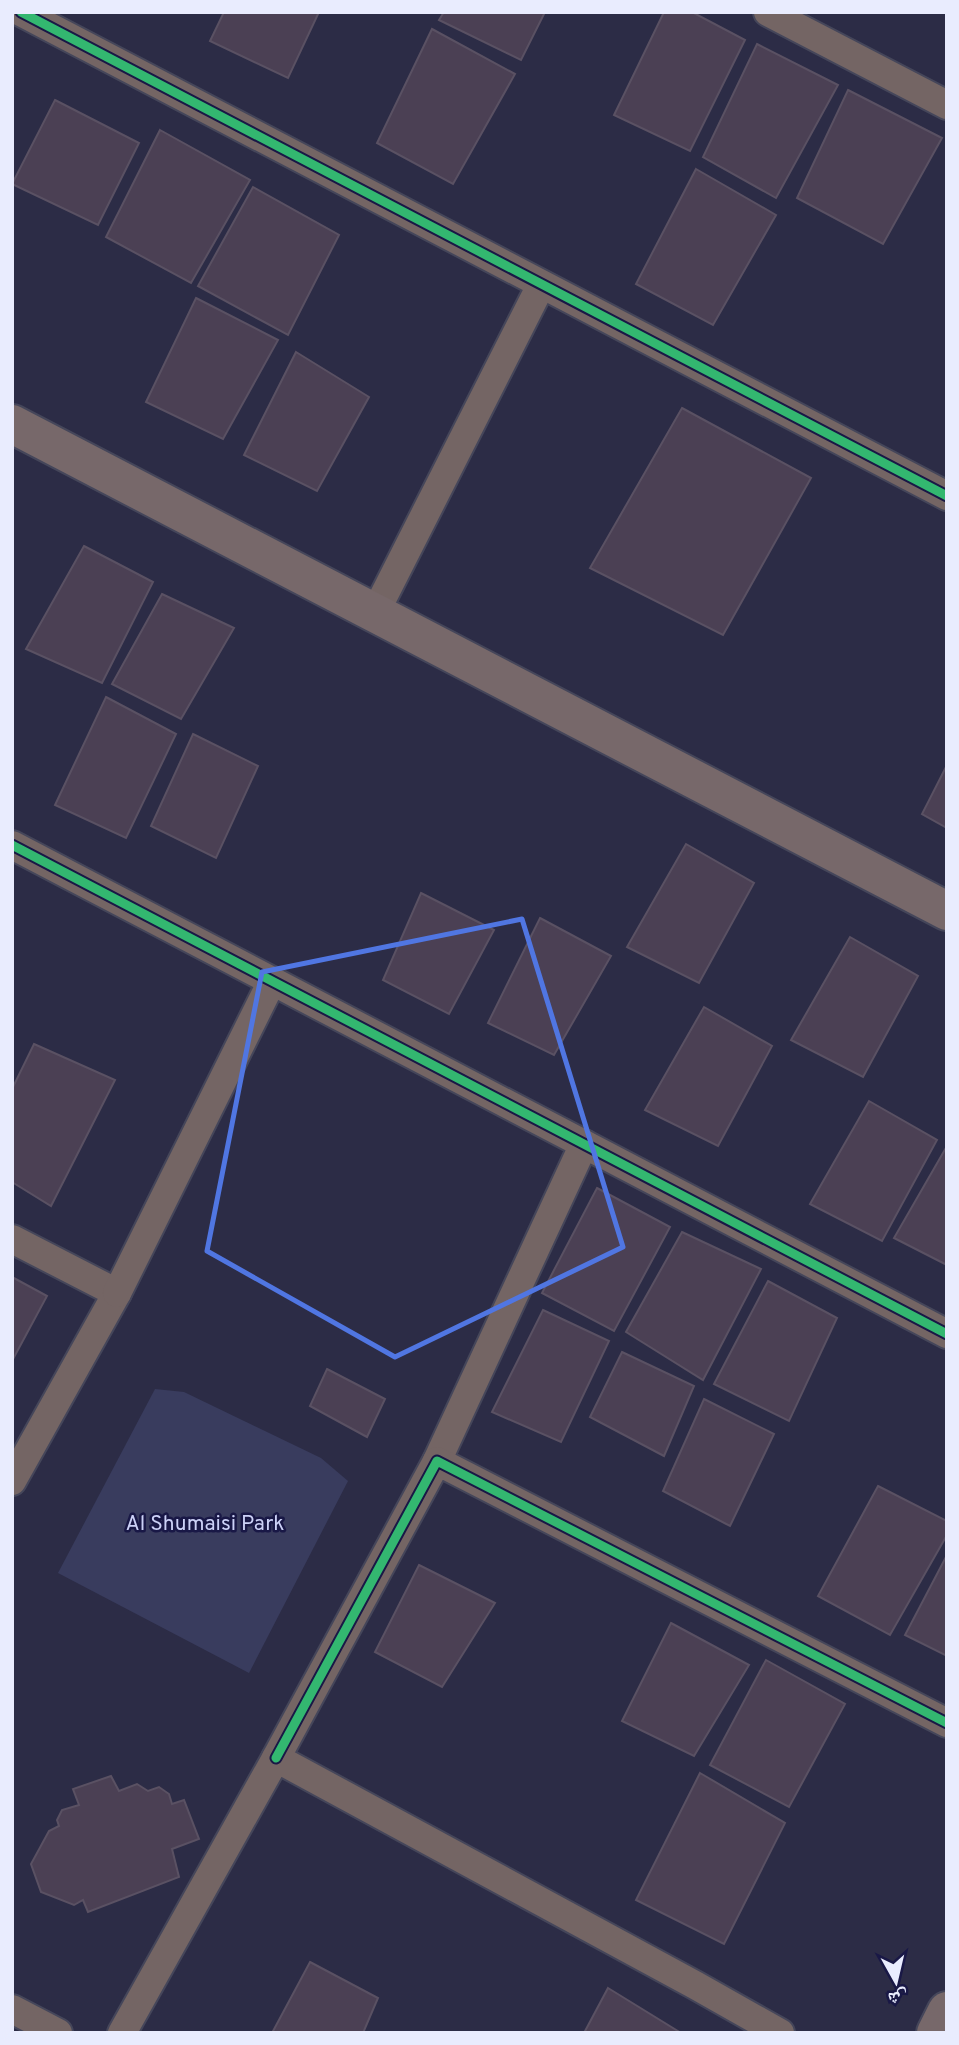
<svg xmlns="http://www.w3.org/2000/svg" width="959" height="2045" viewBox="0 0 959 2045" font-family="Overpass,'Noto Naskh Arabic',sans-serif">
<rect width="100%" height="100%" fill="#2c2c46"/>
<path fill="#393c5e" d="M 155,1389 L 184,1392 L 321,1458 L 348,1481 L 249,1673 L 58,1573 Z"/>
<g fill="#4b4054" stroke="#5a5163" stroke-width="2">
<path d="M 224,12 L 319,12 L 288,78 L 210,41 Z"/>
<path d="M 444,12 L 545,12 L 521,60 L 439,20 Z"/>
<path d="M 664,12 L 692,12 L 745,40 L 690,151 L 614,115 Z"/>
<path d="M 432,29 L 515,74 L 453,184 L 377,143 Z"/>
<path d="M 757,44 L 838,85 L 776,198 L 703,157 Z"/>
<path d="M 848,90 L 942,138 L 883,244 L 797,198 Z"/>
<path d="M 55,100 L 139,143 L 98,225 L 12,184 Z"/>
<path d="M 160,130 L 250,180 L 191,283 L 106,237 Z"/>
<path d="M 696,169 L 776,215 L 713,325 L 636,284 Z"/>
<path d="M 253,187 L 339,235 L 288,335 L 198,286 Z"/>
<path d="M 196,298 L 278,340 L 223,439 L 146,402 Z"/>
<path d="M 296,352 L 369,397 L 317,491 L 244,455 Z"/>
<path d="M 682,408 L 811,478 L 723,635 L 590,568 Z"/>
<path d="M 84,546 L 153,582 L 102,683 L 26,649 Z"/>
<path d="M 162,594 L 234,628 L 181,719 L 112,684 Z"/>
<path d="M 106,697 L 176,734 L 126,838 L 55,805 Z"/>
<path d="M 193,734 L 258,766 L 216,858 L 151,826 Z"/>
<path d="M 947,765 L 947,828 L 922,814 Z"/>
<path d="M 686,844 L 754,883 L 699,983 L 627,947 Z"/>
<path d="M 421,893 L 494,930 L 449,1014 L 383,980 Z"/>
<path d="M 540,918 L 611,956 L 554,1055 L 488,1023 Z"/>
<path d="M 850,937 L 918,976 L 863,1077 L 791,1040 Z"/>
<path d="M 704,1007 L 772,1046 L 718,1146 L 645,1110 Z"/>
<path d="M 34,1044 L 115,1080 L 51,1206 L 12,1182 L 12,1089 Z"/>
<path d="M 869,1101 L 937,1140 L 882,1241 L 810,1204 Z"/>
<path d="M 947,1146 L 947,1265 L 894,1238 Z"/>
<path d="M 597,1188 L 670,1227 L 614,1331 L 542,1293 Z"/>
<path d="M 682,1232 L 761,1269 L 703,1380 L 626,1332 Z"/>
<path d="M 12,1277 L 47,1296 L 12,1361 Z"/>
<path d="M 768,1281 L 837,1318 L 789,1421 L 714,1384 Z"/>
<path d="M 543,1310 L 609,1341 L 561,1442 L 492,1412 Z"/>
<path d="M 622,1352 L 694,1386 L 664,1456 L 590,1417 Z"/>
<path d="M 327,1369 L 385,1399 L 367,1437 L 310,1406 Z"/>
<path d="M 704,1399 L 774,1434 L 730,1526 L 663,1491 Z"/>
<path d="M 878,1486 L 947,1521 L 947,1535 L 890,1635 L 818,1596 Z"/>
<path d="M 947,1555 L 947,1656 L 905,1635 Z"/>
<path d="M 419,1565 L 495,1603 L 442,1687 L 375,1652 Z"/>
<path d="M 671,1623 L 749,1665 L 694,1756 L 622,1721 Z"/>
<path d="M 766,1660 L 845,1704 L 789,1807 L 710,1765 Z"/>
<path d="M 700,1773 L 785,1823 L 724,1944 L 636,1900 Z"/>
<path d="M 111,1776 L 119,1791 L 137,1784 L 148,1791 L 159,1787 L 169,1794 L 172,1804 L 184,1800 L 199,1839 L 172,1849 L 179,1877 L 88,1912 L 83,1900 L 74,1905 L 41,1892 L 31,1864 L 49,1831 L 59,1826 L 57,1820 L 62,1810 L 79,1805 L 73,1789 Z"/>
<path d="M 310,1962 L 378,1998 L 363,2033 L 272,2033 Z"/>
<path d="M 608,1988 L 681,2033 L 584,2033 Z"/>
</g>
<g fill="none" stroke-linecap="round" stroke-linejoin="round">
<defs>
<g id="street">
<path d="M 21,12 L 947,496"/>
<path d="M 768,12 L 947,105"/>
<path d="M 375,613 L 541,285"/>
<path d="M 12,845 L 947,1334"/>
<path d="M 12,1239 L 117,1293 L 12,1481"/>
<path d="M 117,1293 L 272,981"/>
<path d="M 437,1461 L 584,1144"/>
<path d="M 276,1758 L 437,1461 L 947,1723"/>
<path d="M 12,2009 L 58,2033"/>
<path d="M 122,2033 L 276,1758 L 695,1985 L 780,2033"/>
</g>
<g id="secondary">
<path d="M 12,424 L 947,911"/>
<path d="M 936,2033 L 947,2011"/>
</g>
</defs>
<use href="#street" stroke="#45465a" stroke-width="32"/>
<use href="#secondary" stroke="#45465a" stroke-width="42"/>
<use href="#street" stroke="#746564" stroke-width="28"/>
<use href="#secondary" stroke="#77686a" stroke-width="38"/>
<defs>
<g id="cycleway">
<path d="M 21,12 L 947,496"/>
<path d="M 12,845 L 947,1334"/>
<path d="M 276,1758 L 437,1461 L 947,1723"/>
</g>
</defs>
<use href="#cycleway" stroke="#191846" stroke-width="13"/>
<use href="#cycleway" stroke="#33b770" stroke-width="9"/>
</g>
<path fill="none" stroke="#5076e2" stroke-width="5" stroke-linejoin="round" d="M 522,919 L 623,1247 L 395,1357 L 207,1251 L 262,972 Z"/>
<g text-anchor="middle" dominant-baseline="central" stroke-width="5" stroke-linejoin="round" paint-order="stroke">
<g font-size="21" fill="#ccd1f7" stroke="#191846">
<text x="205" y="1524">Al Shumaisi Park</text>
</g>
</g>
<rect width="959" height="2045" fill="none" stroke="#e9ecfe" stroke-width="28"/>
<g transform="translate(896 1982) rotate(172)" stroke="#191846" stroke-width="5" paint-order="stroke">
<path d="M0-5L12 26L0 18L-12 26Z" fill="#e9ecfe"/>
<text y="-10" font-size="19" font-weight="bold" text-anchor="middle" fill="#e9ecfe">ش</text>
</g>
</svg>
